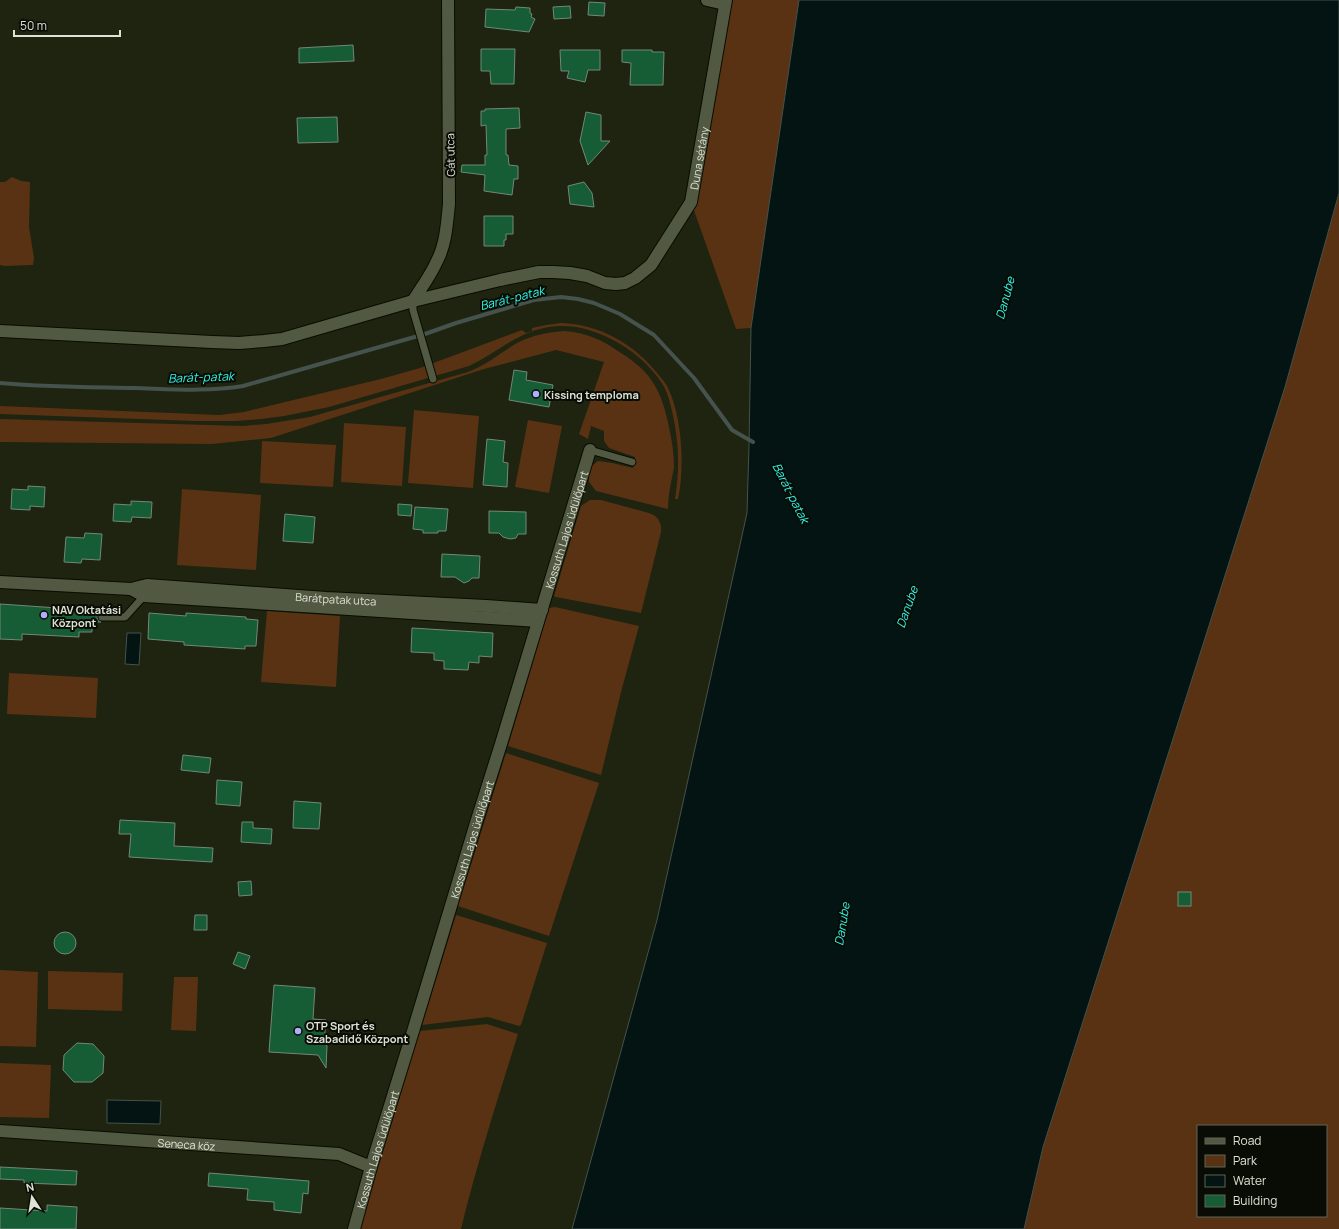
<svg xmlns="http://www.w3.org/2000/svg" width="1339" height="1229" viewBox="0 0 1339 1229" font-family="Manrope,sans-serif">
<rect width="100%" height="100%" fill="#1e240f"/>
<g fill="#593214" fill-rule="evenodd">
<path d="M 726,0 L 799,0 L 751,328 L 736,329 L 691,202 Z"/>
<path d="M 12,177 L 21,181 L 30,182 L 29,227 L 34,258 L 33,265 L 5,266 L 0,265 L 0,182 L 5,182 Z"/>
<path d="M 1339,193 L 1339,1229 L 1024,1229 L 1043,1147 L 1285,387 ZM 1198,1126 L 1326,1126 L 1326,1216 L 1198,1216 Z"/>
<path d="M 561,323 C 599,324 634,344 657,373 C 661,378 666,383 668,388 C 682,417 685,468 678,499 L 675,499 C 680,467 679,442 672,411 C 670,403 668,393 663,385 C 651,365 630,348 609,338 C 588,328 568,323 544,328 C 515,334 495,354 469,366 L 329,407 L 284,416 L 261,419 L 235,421 L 195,421 L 0,414 L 0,406 L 219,415 L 244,412 L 381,379 L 420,368 L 522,330 L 526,333 L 532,331 L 532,328 L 546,325 Z"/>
<path d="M 565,331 C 588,333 602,340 621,353 C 652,372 662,392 669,427 C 672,440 674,454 674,467 C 673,474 671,481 670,488 C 669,495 668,502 668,509 L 596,491 L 589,482 L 589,468 L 598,461 L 612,463 L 633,468 L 635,457 L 609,448 L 604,441 L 604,431 L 591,426 L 588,439 L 579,434 L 604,362 L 556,350 L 484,369 L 271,438 L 212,444 L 0,442 L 0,419 L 243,426 L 266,424 L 310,417 L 468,372 C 487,365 500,353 517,343 C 532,335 548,332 565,331 Z"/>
<path d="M 414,410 L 479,416 L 473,488 L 408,483 Z"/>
<path d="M 528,420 L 562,426 L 549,493 L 515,487 Z"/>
<path d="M 344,423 L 406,427 L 402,486 L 341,482 Z"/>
<path d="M 262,441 L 336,445 L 333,487 L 260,483 Z"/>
<path d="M 182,489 L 261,495 L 256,570 L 177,565 Z"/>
<path d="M 590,500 L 601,500 L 649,513 C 658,516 662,523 661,532 L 641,613 L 556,597 L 554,596 L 581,506 Z"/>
<path d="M 555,607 L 639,626 L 621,692 L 601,775 L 508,746 L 549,608 Z"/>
<path d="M 267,611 L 340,616 L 336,687 L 261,682 Z"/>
<path d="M 9,673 L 98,678 L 96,718 L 7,714 Z"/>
<path d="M 506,753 L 599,783 L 549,936 L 458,906 Z"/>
<path d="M 456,915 L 547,943 L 521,1025 L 519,1026 L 488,1017 L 422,1025 Z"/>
<path d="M 0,970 L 38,972 L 36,1047 L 0,1046 Z"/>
<path d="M 48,971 L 123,973 L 122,1011 L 48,1009 Z"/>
<path d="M 174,977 L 198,977 L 196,1031 L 171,1030 Z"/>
<path d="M 487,1024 L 518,1034 C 498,1098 477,1163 461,1229 L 360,1229 C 378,1163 400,1098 420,1031 Z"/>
<path d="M 0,1063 L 51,1065 L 49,1118 L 0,1117 Z"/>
</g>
<g fill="#041413" stroke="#45524d">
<path d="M 799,0 L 1339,0 L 1339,193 L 1285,387 L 1043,1147 L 1024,1229 L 572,1229 L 657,920 L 747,513 L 749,445 L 751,328 Z"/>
<path d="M 127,633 L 141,633 L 139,665 L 125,664 Z"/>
<path d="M 107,1100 L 161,1101 L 160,1124 L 107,1123 Z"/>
</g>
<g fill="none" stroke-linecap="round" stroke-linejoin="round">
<path stroke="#45524d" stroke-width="4" d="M 0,383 C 45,387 89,387 134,388 C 170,389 207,392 243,386 L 425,334 L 456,323 L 534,300 L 561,297 L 578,299 L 594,303 L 620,314 L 654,335 L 694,378 L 732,430 L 753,442"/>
</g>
<g fill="#165c35" stroke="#718978">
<path d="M 589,2 L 605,3 L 604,16 L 588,15 Z"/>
<path d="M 570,6 L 571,18 L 554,19 L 553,7 Z"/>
<path d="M 516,7 L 530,8 L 530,13 L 532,14 L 531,17 L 535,19 L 529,32 L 485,27 L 486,9 L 515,10 Z"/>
<path d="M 353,45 L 354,61 L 299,63 L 299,48 Z"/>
<path d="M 481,49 L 515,49 L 514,84 L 491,84 L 490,71 L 481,71 Z"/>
<path d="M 560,50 L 600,50 L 600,70 L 588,70 L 585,82 L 567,78 L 569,71 L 561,71 Z"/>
<path d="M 622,50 L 652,50 L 652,52 L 664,52 L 663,85 L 630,85 L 631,63 L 622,62 Z"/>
<path d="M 519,108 L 520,128 L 506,129 L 506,155 L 508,155 L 509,165 L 518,166 L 518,179 L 514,179 L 512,195 L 484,191 L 485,175 L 461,172 L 462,165 L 485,165 L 485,155 L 487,155 L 486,125 L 481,126 L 481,111 L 485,111 L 485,109 Z"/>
<path d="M 586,112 L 601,115 L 601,141 L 610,141 L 588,165 L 580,141 Z"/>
<path d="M 337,117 L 338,142 L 298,143 L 297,118 Z"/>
<path d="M 584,182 L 592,193 L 594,207 L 570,204 L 568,186 Z"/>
<path d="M 484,216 L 513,216 L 513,234 L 506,234 L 506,240 L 504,240 L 504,246 L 484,246 Z"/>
<path d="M 514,370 L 527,372 L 526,380 L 553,385 L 549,407 L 509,400 Z"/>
<path d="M 487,439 L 505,441 L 503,462 L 508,463 L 507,487 L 483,485 Z"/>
<path d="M 28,486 L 45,487 L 44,507 L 30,506 L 30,510 L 11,509 L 12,489 L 28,490 Z"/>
<path d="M 131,501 L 152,502 L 151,518 L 132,517 L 131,522 L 113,521 L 114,504 L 131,505 Z"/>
<path d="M 398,504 L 412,505 L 411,516 L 398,515 Z"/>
<path d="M 415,507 L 448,509 L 446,531 L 438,531 L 438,533 L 423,533 L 423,530 L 413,529 Z"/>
<path d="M 489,511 L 526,512 L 526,534 L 518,534 L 516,538 L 510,539 L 503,537 L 499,533 L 489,533 Z"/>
<path d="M 285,514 L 315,517 L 313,543 L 283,541 Z"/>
<path d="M 85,533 L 102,534 L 100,560 L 82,559 L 81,563 L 64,562 L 66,537 L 84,538 Z"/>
<path d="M 442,554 L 480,556 L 479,578 L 472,578 L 469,581 L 464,583 L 455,577 L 441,577 Z"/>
<path d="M 0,604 L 101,611 L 97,617 L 98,620 L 101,622 L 92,622 L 92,632 L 79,632 L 79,637 L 22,634 L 22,640 L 0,639 Z"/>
<path d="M 149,613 L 186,616 L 186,613 L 246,617 L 246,619 L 258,620 L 256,646 L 245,646 L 245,649 L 184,645 L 184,642 L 148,639 Z"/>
<path d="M 412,628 L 493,633 L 492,657 L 479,656 L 479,663 L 469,662 L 468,670 L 444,669 L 444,661 L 434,660 L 434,653 L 411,652 Z"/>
<path d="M 183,755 L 211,758 L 209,773 L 181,770 Z"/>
<path d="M 217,780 L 242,782 L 240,806 L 216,804 Z"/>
<path d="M 294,801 L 321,803 L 319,829 L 293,828 Z"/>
<path d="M 120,820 L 175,823 L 174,846 L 213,848 L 212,862 L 129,857 L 131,834 L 119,834 Z"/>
<path d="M 242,822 L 253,822 L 253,828 L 272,829 L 271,844 L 241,842 Z"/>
<path d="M 251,881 L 252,895 L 239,896 L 238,882 Z"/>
<rect x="1178" y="892" width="13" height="14"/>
<path d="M 195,915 L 207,915 L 207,930 L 194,930 Z"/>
<circle cx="65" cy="943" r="11"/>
<path d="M 238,952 L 250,956 L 245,969 L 233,964 Z"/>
<path d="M 274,985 L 315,988 L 313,1019 L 326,1020 L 324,1042 L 327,1046 L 326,1068 L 318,1055 L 269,1052 Z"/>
<path d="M 77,1043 L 93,1044 L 104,1056 L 103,1073 L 92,1082 L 74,1082 L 63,1070 L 64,1055 Z"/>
<path d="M 0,1167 L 77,1171 L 76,1185 L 24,1183 L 24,1180 L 0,1179 Z"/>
<path d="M 209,1173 L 309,1181 L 308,1194 L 303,1193 L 301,1213 L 274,1210 L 274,1202 L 247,1200 L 248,1189 L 208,1186 Z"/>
<path d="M 47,1205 L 77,1207 L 76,1229 L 0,1229 L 0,1208 L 47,1211 Z"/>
</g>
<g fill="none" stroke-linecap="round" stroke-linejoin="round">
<defs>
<g id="service">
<path d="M 413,301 L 413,310 L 433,379"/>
<path d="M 590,450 L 632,462"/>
<path d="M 102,617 L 125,617 L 144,596"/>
</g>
<g id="minor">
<path d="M 707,0 L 725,4"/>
<path d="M 413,301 C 421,288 431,275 437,261 C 446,244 447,223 449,204 L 448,0"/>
<path id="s1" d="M 0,331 L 212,342 L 239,343 L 264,341 L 282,339 L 413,301 L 500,280 L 539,272 L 553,272 L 570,273 L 587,276 L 605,283 L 616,284 L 625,283 L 635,278 L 651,265 L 691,202 L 726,0"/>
<path id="s2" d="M 0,582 L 131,589 L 147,585 L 326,598 L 486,606 L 542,610"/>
<path d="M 131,589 L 144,596 L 538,621"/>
<path id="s3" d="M 0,1131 L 339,1154 L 371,1167"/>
<path id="s4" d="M 354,1229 L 371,1167 L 414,1028 L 476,823 L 501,744 L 590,450"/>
</g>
</defs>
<use href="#service" stroke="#080d00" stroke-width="9"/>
<use href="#minor" stroke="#080d00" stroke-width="14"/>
<use href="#service" stroke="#525942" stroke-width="7"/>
<use href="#minor" stroke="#525942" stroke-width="12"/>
</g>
<g fill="#b1adfa" stroke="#090c04" stroke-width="1.5">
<circle cx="536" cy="394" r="4"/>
<circle cx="44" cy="615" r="4"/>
<circle cx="298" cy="1031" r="4"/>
</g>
<g text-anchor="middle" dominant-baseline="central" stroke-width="4" stroke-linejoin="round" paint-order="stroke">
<g font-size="11" fill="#dee2d5" stroke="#090c04">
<text transform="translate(450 155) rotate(-91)">Gát utca</text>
<text stroke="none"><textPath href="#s1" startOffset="787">Duna sétány</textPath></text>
<text stroke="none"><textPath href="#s4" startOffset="731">Kossuth Lajos üdülőpart</textPath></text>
<text stroke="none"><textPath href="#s2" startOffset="337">Barátpatak utca</textPath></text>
<text stroke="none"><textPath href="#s4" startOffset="407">Kossuth Lajos üdülőpart</textPath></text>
<text stroke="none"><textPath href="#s3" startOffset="187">Seneca köz</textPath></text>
<text stroke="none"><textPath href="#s4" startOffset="83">Kossuth Lajos üdülőpart</textPath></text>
</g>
<g font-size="11" font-weight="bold" fill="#dee2d5" stroke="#090c04" text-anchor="start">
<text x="544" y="394">Kissing temploma</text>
<text x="52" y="609">NAV Oktatási<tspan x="52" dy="13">Központ</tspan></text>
<text x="306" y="1025">OTP Sport és<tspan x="306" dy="13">Szabadidő Központ</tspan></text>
</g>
<g font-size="12" font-style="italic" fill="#31f8ea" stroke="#090c04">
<text transform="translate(512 298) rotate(-14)">Barát-patak</text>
<text transform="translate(1005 298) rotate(-75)">Danube</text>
<text transform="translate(201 377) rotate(-2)">Barát-patak</text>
<text transform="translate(791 493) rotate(63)">Barát-patak</text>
<text transform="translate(907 607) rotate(-71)">Danube</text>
<text transform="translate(842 924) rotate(-81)">Danube</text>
</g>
</g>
<rect x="1197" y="1125" width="130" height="92" fill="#090c04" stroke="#5e6258"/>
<rect x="1205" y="1138" width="20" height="6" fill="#525942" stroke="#5e6258"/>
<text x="1233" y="1145" font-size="12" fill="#dee2d5">Road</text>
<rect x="1205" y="1155" width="20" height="12" fill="#593214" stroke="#5e6258"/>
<text x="1233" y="1165" font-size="12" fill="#dee2d5">Park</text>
<rect x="1205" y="1175" width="20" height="12" fill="#041413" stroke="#5e6258"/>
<text x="1233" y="1185" font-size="12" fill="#dee2d5">Water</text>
<rect x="1205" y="1195" width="20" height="12" fill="#165c35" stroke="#5e6258"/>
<text x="1233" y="1205" font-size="12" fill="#dee2d5">Building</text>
<g transform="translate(32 1197) rotate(348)" stroke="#090c04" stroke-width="3" paint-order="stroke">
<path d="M0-3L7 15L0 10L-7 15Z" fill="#dee2d5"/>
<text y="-6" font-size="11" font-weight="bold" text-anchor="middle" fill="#dee2d5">N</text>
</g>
<path d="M14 30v6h106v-6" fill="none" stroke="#dee2d5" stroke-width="2"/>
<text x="20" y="30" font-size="12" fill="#dee2d5" stroke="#090c04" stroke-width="3" paint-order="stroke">50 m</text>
</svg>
